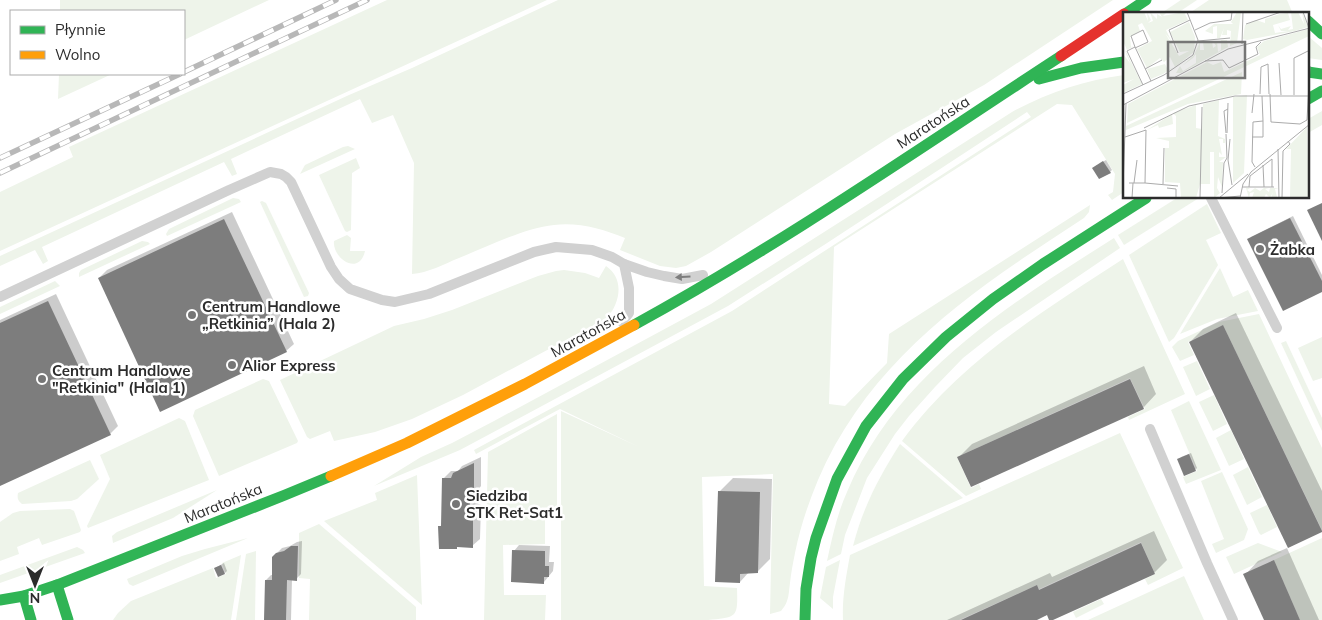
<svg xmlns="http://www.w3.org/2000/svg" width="1322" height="620" viewBox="0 0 1322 620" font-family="Mulish,sans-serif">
<rect width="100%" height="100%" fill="#fff"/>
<g fill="#eef4ea">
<path d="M 60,0 L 269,0 L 184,40 L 184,11 L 60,11 Z"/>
<path d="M 387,0 L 547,0 L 0,251 L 0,192 L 73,157 L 69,147 Z"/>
<path d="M 558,0 L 1113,0 L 984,85 L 895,134 L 711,252 L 686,266 L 676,268 L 660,266 L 620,250 L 625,238 C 603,229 578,222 554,225 C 524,228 487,247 459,258 C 444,264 428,273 412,274 L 414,163 L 393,115 L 372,123 L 360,99 L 231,159 L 237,174 L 232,176 L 224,162 L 42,247 L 48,261 L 43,264 L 35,250 L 0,266 L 0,256 L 349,95 L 412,68 Z"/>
<path d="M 1181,0 L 1197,0 L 1176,14 L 1160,14 Z"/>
<path d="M 1209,0 L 1287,0 L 1293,14 L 1188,14 Z"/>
<path d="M 1308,36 L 1322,48 L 1322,60 L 1308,58 Z"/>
<path d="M 59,74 L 112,74 L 58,99 Z"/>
<path d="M 1124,75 L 1124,192 L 1112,200 L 1108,195 L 1113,192 L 1115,174 L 1072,105 L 1057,104 L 834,247 L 829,404 L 845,406 L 887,363 L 889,334 L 1090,205 L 1089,212 L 1084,218 C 975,289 871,357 818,480 C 808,504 800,528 795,553 C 793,563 791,573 790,583 C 789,589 789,596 787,601 C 786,605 783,608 781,611 L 770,614 L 773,474 L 702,477 L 704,586 L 737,588 C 738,618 737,617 708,620 L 561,620 L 561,411 L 639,447 L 560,409 L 476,454 L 474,450 L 732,311 L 1031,117 L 1027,112 L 824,245 L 728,306 L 460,450 L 374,486 L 421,457 L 452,443 L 494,421 L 711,304 L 865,206 L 1012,112 C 1047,93 1085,80 1124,75 Z"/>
<path d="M 1322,111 L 1322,125 L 1308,133 L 1308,119 Z"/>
<path d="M 348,146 L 355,149 L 300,174 L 305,165 L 343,147 Z"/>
<path d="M 356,158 L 360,168 L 352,173 L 351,230 L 347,232 L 345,231 L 319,175 Z"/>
<path d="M 233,198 L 239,199 L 241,202 L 167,236 L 166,234 L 169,229 Z"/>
<path d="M 1177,198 L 1199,198 L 1124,245 L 1118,235 Z"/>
<path d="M 262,201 L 266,203 L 309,293 L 308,296 L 304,297 L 260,202 Z"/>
<path d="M 1207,204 L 1221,233 L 1206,240 L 1218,265 L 1174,338 L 1169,342 L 1129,255 Z"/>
<path d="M 347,235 L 351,238 L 350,251 L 365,251 C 359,277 332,258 334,241 Z"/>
<path d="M 1114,238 L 1120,248 L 996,332 L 963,358 L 935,387 L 909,416 L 895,434 L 867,478 L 845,535 L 841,554 L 827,561 C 832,538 837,514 847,492 C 897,373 1010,304 1114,238 Z"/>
<path d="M 142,241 L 148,242 L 150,244 L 79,277 L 79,273 L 81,270 Z"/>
<path d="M 1123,259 L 1185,394 L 1129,420 L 1128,417 L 1145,409 L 1130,378 L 957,457 L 971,488 L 979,484 L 981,489 L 966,496 L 902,441 C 960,362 1043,311 1123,259 Z"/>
<path d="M 606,266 C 625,279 620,303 607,318 L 463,395 L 412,419 L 375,432 L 334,441 L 330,431 L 310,439 L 307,437 L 280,380 L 394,326 L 424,319 L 452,310 L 538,276 L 556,271 L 564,270 L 585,273 L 599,278 Z"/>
<path d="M 1220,268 L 1233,297 L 1248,290 L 1258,311 L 1217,319 L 1180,334 Z"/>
<path d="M 55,281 L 60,286 L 0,314 L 0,307 Z"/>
<path d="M 1259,314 L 1322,448 L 1322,530 L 1223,325 L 1188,342 L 1194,355 L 1180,361 L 1172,347 L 1178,341 L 1219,322 Z"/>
<path d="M 1322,337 L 1322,378 L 1313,381 L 1298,348 Z"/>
<path d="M 1286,341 L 1322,418 L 1322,431 L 1281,343 Z"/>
<path d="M 1197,361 L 1210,389 L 1196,396 L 1183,367 Z"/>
<path d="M 263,379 L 269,381 L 298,441 L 297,443 L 219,476 L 193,416 L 195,410 Z"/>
<path d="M 1214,395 L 1227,424 L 1213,431 L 1199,402 Z"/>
<path d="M 1189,401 L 1221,470 L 1186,484 L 1183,477 L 1197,471 L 1171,410 Z"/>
<path d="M 557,414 L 557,511 L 545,511 L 545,544 L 503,545 L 504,595 L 546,595 L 545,620 L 484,620 L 488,452 Z"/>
<path d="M 179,418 L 185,421 L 209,480 L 88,528 L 87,526 L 110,479 L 100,455 Z"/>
<path d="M 1231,430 L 1244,459 L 1229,466 L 1216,438 Z"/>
<path d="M 1120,433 L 1183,568 L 1148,585 L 1145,579 L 1155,574 L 1141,542 L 1039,589 L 1037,585 L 959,620 L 843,620 C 842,598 846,577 850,555 Z"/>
<path d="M 900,444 L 963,498 L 853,546 C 863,507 879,477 900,444 Z"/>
<path d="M 90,460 L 99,479 L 77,499 L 71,501 L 22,504 C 18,501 17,498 18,493 Z"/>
<path d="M 1248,467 L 1262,497 L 1247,505 L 1233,475 Z"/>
<path d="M 1222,472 L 1248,529 L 1244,540 L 1216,553 L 1212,544 L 1224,539 L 1201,481 Z"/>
<path d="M 417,475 L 422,605 L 324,521 L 377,500 L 375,493 Z"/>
<path d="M 217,490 L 173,518 L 113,543 L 112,536 L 117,532 Z"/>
<path d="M 1267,505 L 1277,527 L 1261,535 L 1259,533 L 1250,513 Z"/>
<path d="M 70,509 L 74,511 L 81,530 L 80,532 L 42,545 L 39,538 L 17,547 L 19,554 L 0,561 L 0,522 L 13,513 L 20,511 Z"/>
<path d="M 319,524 L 416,607 L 416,620 L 309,620 L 310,579 L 299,578 L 299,533 Z"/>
<path d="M 248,538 L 133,586 L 129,584 L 127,579 L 182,556 L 205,549 Z"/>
<path d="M 1322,538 L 1322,620 L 1300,620 L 1274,560 Z"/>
<path d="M 1258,543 L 1282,552 L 1234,574 L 1226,557 Z"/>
<path d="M 77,547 L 83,550 L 85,553 L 0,583 L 0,575 Z"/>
<path d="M 256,551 L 255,620 L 236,620 L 246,554 Z"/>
<path d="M 241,555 L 231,620 L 113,620 L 118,613 L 131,601 L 213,568 L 216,578 L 226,574 L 222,563 Z"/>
<path d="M 840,560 L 833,597 L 833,609 L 820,598 L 826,567 Z"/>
<path d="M 1184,576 L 1204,620 L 1088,620 Z"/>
<path d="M 1101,599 L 1104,604 L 1076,618 L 1073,612 Z"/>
</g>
<g fill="#0003">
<path d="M 1106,160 L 1112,170 L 1110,172 L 1096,166 Z"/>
<path d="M 232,212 L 294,344 L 286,351 L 99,278 L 107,270 Z"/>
<path d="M 1293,216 L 1322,275 L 1322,290 L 1251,237 Z"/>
<path d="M 56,294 L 118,426 L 110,434 L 0,485 L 0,320 Z"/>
<path d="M 1236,313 L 1322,491 L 1322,531 L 1289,547 L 1190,342 L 1203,329 Z"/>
<path d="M 1144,366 L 1156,394 L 1143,408 L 959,457 L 972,444 Z"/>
<path d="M 1191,453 L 1197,468 L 1195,470 L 1179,460 L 1181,457 Z"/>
<path d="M 481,457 L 481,486 L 478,490 L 477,503 L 481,505 L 480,539 L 472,546 L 458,546 L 456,548 L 440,527 L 442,524 L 443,479 L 451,471 L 458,471 L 462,466 Z"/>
<path d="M 733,478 L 772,479 L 770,559 L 757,572 L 749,572 L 740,582 L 719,492 Z"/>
<path d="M 1154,531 L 1167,560 L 1154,573 L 1034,620 L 947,620 L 1050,573 L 1052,577 Z"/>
<path d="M 302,541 L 301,574 L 296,579 L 292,579 L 291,620 L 265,620 L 266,580 L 271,575 L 273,575 L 277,553 L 282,548 L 290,546 L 297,542 Z"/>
<path d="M 519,545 L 550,546 L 549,562 L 554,562 L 553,571 L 544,582 L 514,551 Z"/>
<path d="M 1287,548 L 1319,620 L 1265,620 L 1245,575 L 1258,561 Z"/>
<path d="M 224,563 L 227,571 L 225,573 L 215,568 Z"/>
</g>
<g fill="#7d7d7d">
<path d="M 1103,161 L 1111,173 L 1099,179 L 1092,168 Z"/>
<path d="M 1322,203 L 1322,241 L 1307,210 Z"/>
<path d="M 1290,218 L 1322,281 L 1322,292 L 1283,311 L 1247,239 Z"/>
<path d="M 224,219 L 287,352 L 160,412 L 98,278 Z"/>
<path d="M 48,301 L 111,435 L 0,486 L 0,323 Z"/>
<path d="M 1223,325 L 1322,531 L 1322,532 L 1288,548 L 1189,342 Z"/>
<path d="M 1130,379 L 1144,409 L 971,487 L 957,457 Z"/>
<path d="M 1189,454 L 1196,471 L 1184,476 L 1177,459 Z"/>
<path d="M 474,463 L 474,495 L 473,497 L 470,497 L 470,511 L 473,513 L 473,548 L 457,547 L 457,549 L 439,549 L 438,526 L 441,526 L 442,478 L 451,478 L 453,473 Z"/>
<path d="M 718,491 L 760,492 L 758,573 L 740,574 L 740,583 L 715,582 Z"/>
<path d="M 1141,543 L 1155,574 L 1053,620 L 1049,620 L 1047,615 L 1037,620 L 961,620 L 1037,585 L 1039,590 Z"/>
<path d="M 291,546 L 298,546 L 297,581 L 287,580 L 286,620 L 264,620 L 265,580 L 272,580 L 272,557 L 276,553 L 284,551 Z"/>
<path d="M 512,550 L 545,551 L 545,566 L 549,566 L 549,577 L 544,577 L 544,584 L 511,582 Z"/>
<path d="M 1274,560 L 1300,620 L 1264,620 L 1243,574 Z"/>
<path d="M 221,565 L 225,574 L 218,577 L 214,568 Z"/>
</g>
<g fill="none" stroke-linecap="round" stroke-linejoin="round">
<g stroke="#d1d1d1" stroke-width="10">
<path d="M 1211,198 L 1277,328"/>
<path d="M 0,297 L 229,190 L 270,172 L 281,174 L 286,177 L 291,182 L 331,267 L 339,279 L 350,289 L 382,300 L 395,302 L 429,294 L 534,252 L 556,247 L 592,250 L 612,257 L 624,264 L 647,272 L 664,276 L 682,279 L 703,275"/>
<path d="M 622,322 L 629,313 L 629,288 L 624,264"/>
<path d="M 1150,429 L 1207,563 L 1233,620"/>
</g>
<g stroke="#30b455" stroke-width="11">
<path d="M 1125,14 L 1146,0"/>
<path d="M 1308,21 L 1322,34"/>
<path d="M 1308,72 L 1322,74"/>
<path d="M 1039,79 L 1081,68 L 1124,62"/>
<path d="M 1308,99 L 1322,91"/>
<path d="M 634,325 C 782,244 920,148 1061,56"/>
<path d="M 57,585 L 68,620"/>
<path d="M 24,596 L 31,620"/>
<path d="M 0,600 L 24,596 L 57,585 L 285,495 L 331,476"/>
<path d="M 805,620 L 806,589 L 811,558 L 816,538 L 837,479 L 866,426 L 903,379 L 946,337 L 993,299 L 1043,264 L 1146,198"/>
</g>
<path stroke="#ff9f0a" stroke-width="11" d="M 331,476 L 407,443 L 525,384 L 634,325"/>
<path stroke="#e5322d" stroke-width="11" d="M 1061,56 L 1124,14"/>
<defs>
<g id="rail">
<path d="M 184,72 L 336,0"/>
<path d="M 0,158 L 180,74"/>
<path d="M 0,173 L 367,0"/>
</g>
</defs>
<use href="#rail" stroke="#b8b8b8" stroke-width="5.5"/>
<use href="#rail" stroke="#fff" stroke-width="4" stroke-dasharray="11" stroke-linecap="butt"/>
</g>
<defs><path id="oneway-solid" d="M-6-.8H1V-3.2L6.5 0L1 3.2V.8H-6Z" transform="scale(1.25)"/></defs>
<use fill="#7e7e7e" href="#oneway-solid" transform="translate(683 277) rotate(177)"/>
<g fill="#767676" stroke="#fff" stroke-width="2">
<circle cx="1260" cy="249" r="5"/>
<circle cx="192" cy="315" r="5"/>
<circle cx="232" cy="365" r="5"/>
<circle cx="42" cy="379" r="5"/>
<circle cx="456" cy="504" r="5"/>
</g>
<g text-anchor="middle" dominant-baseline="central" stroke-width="5" stroke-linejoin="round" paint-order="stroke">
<g font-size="15" fill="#2c2c2c" stroke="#fff">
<text transform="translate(933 122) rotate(-33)">Maratońska</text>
<text transform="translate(588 333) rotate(-29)">Maratońska</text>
<text transform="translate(223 503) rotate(-22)">Maratońska</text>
</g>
<g font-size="15" font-weight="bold" fill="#2c2c2c" stroke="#fff" text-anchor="start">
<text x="1270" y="249">Żabka</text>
<text x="202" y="306">Centrum Handlowe<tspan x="202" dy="17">„Retkinia” (Hala 2)</tspan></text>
<text x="242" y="365">Alior Express</text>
<text x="52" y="370">Centrum Handlowe<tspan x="52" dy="17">"Retkinia" (Hala 1)</tspan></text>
<text x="466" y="495">Siedziba<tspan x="466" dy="17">STK Ret-Sat1</tspan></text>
</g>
</g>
<g transform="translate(1123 12)">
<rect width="186" height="186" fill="#fff"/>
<path d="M 0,0 L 21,0 L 25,9 L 24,0 L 28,8 L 25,11 L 30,9 L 27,0 L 34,7 L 34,2 L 39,5 L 36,0 L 44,0 L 40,4 L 61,0 L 65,8 L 43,18 L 49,30 L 42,21 L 56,44 L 66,39 L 57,40 L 47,20 L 66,10 L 72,25 L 71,40 L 52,55 L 47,45 L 41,50 L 37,46 L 24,56 L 14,37 L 29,29 L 19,11 L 15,13 L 17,19 L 7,25 L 8,35 L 11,34 L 4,38 L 0,29 ZM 114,0 L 118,0 L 114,31 L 107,34 L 108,19 L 104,18 L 104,23 L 99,23 L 101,16 L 97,26 L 94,26 L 94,14 L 90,15 L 90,22 L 82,19 L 91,12 L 110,12 L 108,10 ZM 168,0 L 175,0 L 181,12 L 179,0 L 185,15 L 172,19 L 124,28 L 120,27 L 122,13 L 133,8 L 142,11 L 142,7 L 157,2 L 165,1 L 167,8 L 150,13 L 152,21 L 165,19 L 158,19 L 155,13 L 158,17 L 168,14 L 165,18 L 170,17 ZM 186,17 L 186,24 L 4,111 L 5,92 L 84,50 L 90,53 L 98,50 L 101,60 L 137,43 L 134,35 L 141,29 ZM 98,28 L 104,28 L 105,35 L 58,61 L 53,61 L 57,54 L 60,59 L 73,51 L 73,42 L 70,46 L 59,54 L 71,43 L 77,30 L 77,38 L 81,38 L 80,30 L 89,29 L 90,36 L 93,34 L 90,29 L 94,29 L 95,40 L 98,38 ZM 0,34 L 19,72 L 0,81 L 0,73 L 11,67 L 0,71 L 0,42 L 7,51 ZM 42,52 L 45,58 L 51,55 L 40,62 L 28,67 L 24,57 ZM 119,60 L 118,82 L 65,92 L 3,118 L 3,114 ZM 124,83 L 121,161 L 110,171 L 110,85 ZM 96,88 L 95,124 L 102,127 L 102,131 L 100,131 L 100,127 L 96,127 L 99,143 L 96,140 L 96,145 L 103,145 L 96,150 L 100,150 L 99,175 L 95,165 L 94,176 L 97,181 L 91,186 L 91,140 L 87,140 L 87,172 L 77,172 L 73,186 L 58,186 L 57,171 L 42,170 L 42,136 L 46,136 L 46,129 L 33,126 L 53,125 L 53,104 L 50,101 L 73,93 L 73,116 L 79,117 L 80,92 ZM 49,102 L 50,112 L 36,116 L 35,113 L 24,118 ZM 184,115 L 186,186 L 167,186 L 168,137 L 163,137 ZM 123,176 L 127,176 L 124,178 L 127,180 L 132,176 L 137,179 L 141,176 L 146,176 L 142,177 L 146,180 L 147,176 L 156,176 L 152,177 L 154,185 L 148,186 L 150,180 L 147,186 L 143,182 L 141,186 L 129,186 L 131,180 L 127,181 L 126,186 Z" fill="#eef4ea"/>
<path fill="none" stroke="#ababab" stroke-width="1" d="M 180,0 L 186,16M 123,12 L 158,0M 72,18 L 87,11 L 108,8 L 109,0M 75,29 L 107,26M 119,32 L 120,0M 12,35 L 4,39 L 20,73M 12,36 L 25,30 L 20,18 L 8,24 L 12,35 L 28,69M 55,41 L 46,18 L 67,8M 82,49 L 100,48 L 106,56 L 135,42 L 133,35 L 138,30M 156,51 L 158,83M 22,57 L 39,48M 0,82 L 41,63 L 70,43 L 75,28 L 64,0M 137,82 L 138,55 L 145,52 L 146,82M 147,82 L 148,110 L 177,112 L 184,108 L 187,54M 171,83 L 171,46 L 187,38M 0,93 L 105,37 L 187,16M 129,101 L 131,82M 21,116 L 66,94 L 112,84 L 187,84M 103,121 L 101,99 L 105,97M 104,121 L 105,91M 2,125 L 23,118 L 22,171 L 6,171M 129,125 L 140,125 L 140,109M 107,127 L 105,148 L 109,173M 155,137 L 156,186M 140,153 L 141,175M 132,155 L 129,150 L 130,110 L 140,109 L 139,84M 11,171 L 14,148M 22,171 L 55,174M 40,172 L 41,136M 0,175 L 3,91M 119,175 L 151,175M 126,175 L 127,164 L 149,147 L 149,175M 44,176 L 53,177 L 53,186M 99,181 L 101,151 L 104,146 L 103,122M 9,186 L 10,171M 77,186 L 79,95M 96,186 L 125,162M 96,186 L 117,184M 117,186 L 120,172 L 128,160 L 187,112M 159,186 L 160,139 L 167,132 L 165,129"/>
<path fill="#767676" fill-opacity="0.15" stroke="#767676" stroke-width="2.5" d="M 45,30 L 122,30 L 122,66 L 45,66 Z"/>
<rect width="186" height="186" fill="none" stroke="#2c2c2c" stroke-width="2.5"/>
</g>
<rect x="10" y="10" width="175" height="65" fill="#ffffff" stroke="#ababab"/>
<rect x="20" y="26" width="25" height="8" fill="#30b455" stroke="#ababab"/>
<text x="55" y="35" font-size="15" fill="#2c2c2c">Płynnie</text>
<rect x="20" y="51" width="25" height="8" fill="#ff9f0a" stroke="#ababab"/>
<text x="55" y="60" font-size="15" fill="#2c2c2c">Wolno</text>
<g transform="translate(35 585) rotate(180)" stroke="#ffffff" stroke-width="4" paint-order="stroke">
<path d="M0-4L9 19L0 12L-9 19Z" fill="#2c2c2c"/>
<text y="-8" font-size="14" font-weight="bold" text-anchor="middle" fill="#2c2c2c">N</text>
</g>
</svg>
